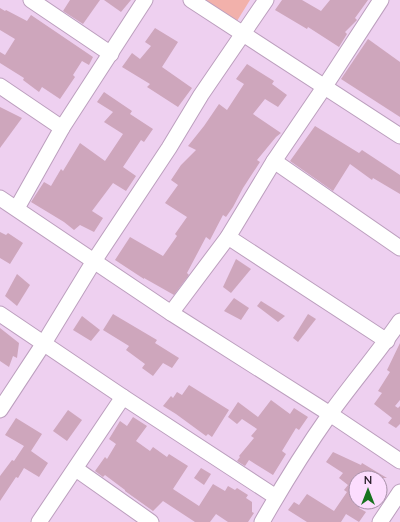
<svg xmlns="http://www.w3.org/2000/svg" width="400" height="522" viewBox="0 0 400 522" font-family="Lato,sans-serif">
<rect width="100%" height="100%" fill="#eed0f0"/>
<path fill="#f2b1ab" d="M 205,0 L 250,0 L 237,21 Z"/>
<g fill="#cea6bc">
<path d="M 70,0 L 100,0 L 83,24 L 63,11 Z"/>
<path d="M 104,0 L 131,0 L 121,12 Z"/>
<path d="M 282,0 L 302,0 L 321,11 L 330,0 L 368,0 L 355,18 L 357,20 L 345,32 L 347,34 L 339,47 L 308,27 L 307,29 L 275,10 Z"/>
<path d="M 0,8 L 5,11 L 6,10 L 27,21 L 31,15 L 93,57 L 89,65 L 82,61 L 73,75 L 75,77 L 60,99 L 42,87 L 39,92 L 23,80 L 24,78 L 0,63 L 0,52 L 5,55 L 15,39 L 0,30 Z"/>
<path d="M 155,28 L 178,42 L 162,67 L 192,88 L 178,107 L 147,87 L 150,84 L 122,67 L 132,53 L 140,59 L 151,46 L 145,42 Z"/>
<path d="M 368,39 L 400,62 L 400,117 L 341,79 Z"/>
<path d="M 247,64 L 274,81 L 272,84 L 287,95 L 278,107 L 265,99 L 253,114 L 281,133 L 276,137 L 257,160 L 260,162 L 243,188 L 233,207 L 226,217 L 223,215 L 210,240 L 206,237 L 187,273 L 189,275 L 174,295 L 144,278 L 144,279 L 115,260 L 130,237 L 163,256 L 177,236 L 175,234 L 187,217 L 165,203 L 178,185 L 171,180 L 181,165 L 196,150 L 188,146 L 204,126 L 219,104 L 227,110 L 244,84 L 236,79 Z"/>
<path d="M 104,92 L 132,111 L 130,114 L 153,129 L 144,142 L 141,140 L 123,167 L 136,176 L 126,191 L 113,183 L 92,211 L 103,218 L 94,232 L 80,225 L 74,230 L 64,222 L 31,202 L 44,182 L 51,186 L 61,169 L 63,171 L 80,143 L 105,161 L 123,134 L 104,122 L 113,112 L 97,102 Z"/>
<path d="M 0,107 L 22,118 L 0,148 Z"/>
<path d="M 315,126 L 359,153 L 362,150 L 400,175 L 400,194 L 373,178 L 372,180 L 350,164 L 333,191 L 290,161 Z"/>
<path d="M 0,232 L 6,235 L 8,233 L 23,243 L 10,264 L 0,258 Z"/>
<path d="M 236,259 L 251,269 L 231,293 L 223,287 Z"/>
<path d="M 17,274 L 30,285 L 17,306 L 5,296 Z"/>
<path d="M 234,298 L 249,308 L 241,320 L 224,311 Z"/>
<path d="M 261,301 L 285,316 L 278,322 L 257,306 Z"/>
<path d="M 113,314 L 157,340 L 155,343 L 179,358 L 172,368 L 163,363 L 153,376 L 142,368 L 145,364 L 126,350 L 129,346 L 103,330 Z"/>
<path d="M 308,314 L 316,319 L 298,342 L 293,338 Z"/>
<path d="M 82,316 L 100,330 L 91,341 L 73,330 Z"/>
<path d="M 0,328 L 19,343 L 17,358 L 13,356 L 9,367 L 0,361 Z"/>
<path d="M 400,343 L 400,400 L 395,406 L 398,408 L 400,406 L 400,424 L 396,428 L 388,423 L 392,418 L 374,404 L 382,393 L 378,391 L 390,372 L 387,370 Z"/>
<path d="M 189,385 L 229,410 L 212,437 L 208,434 L 206,436 L 176,414 L 163,406 L 171,396 L 173,398 L 177,392 L 182,395 Z"/>
<path d="M 271,400 L 290,414 L 294,408 L 308,417 L 299,430 L 296,428 L 282,451 L 286,454 L 273,475 L 249,460 L 245,466 L 237,461 L 240,457 L 239,456 L 254,438 L 251,436 L 257,429 L 242,419 L 237,424 L 228,417 L 238,402 L 258,417 Z"/>
<path d="M 68,410 L 82,420 L 67,441 L 53,431 Z"/>
<path d="M 133,417 L 147,426 L 136,441 L 150,451 L 153,447 L 167,457 L 169,454 L 188,466 L 173,489 L 199,506 L 213,484 L 225,491 L 228,486 L 235,490 L 237,488 L 248,495 L 246,498 L 252,502 L 252,512 L 254,513 L 248,522 L 228,522 L 216,514 L 210,522 L 195,522 L 163,501 L 153,511 L 125,491 L 125,490 L 105,475 L 103,477 L 95,471 L 105,457 L 107,459 L 116,444 L 109,439 L 120,421 L 127,426 Z"/>
<path d="M 16,418 L 42,434 L 31,451 L 48,463 L 39,477 L 24,468 L 18,478 L 16,477 L 0,501 L 0,476 L 12,460 L 14,461 L 24,446 L 5,435 Z"/>
<path d="M 333,452 L 361,465 L 362,463 L 387,478 L 356,478 L 356,502 L 363,502 L 359,508 L 366,512 L 359,522 L 346,514 L 341,522 L 307,522 L 288,510 L 294,502 L 299,505 L 307,494 L 334,511 L 347,492 L 344,490 L 348,485 L 339,478 L 343,473 L 326,462 Z"/>
<path d="M 201,468 L 211,474 L 204,485 L 194,478 Z"/>
</g>
<g fill="none" stroke-linecap="round" stroke-linejoin="round">
<defs>
<g id="minor">
<path d="M 31,0 L 111,54"/>
<path d="M 191,0 L 400,136"/>
<path d="M 0,86 L 62,128"/>
<path d="M 274,161 L 400,248"/>
<path d="M 0,198 L 171,313 L 330,414 L 400,461"/>
<path d="M 17,208 L 62,128 L 145,0"/>
<path d="M 228,237 L 387,341"/>
<path d="M 171,313 L 228,237 L 274,161 L 325,86 L 381,0"/>
<path d="M 0,314 L 123,397 L 276,497"/>
<path d="M 0,410 L 44,343 L 94,261 L 169,148 L 201,95 L 266,0"/>
<path d="M 76,469 L 151,522"/>
<path d="M 39,522 L 123,397"/>
<path d="M 262,522 C 283,485 306,448 330,414 C 353,382 378,353 400,321"/>
<path d="M 380,522 L 400,492"/>
</g>
</defs>
<use href="#minor" stroke="#bc9fbe" stroke-width="17"/>
<use href="#minor" stroke="#fff" stroke-width="15"/>
</g>
<g transform="translate(368 490)"><circle r="19" fill="#fcddfe" stroke="#a891a9"/>
<path d="M0-3L7 15L0 10L-7 15Z" fill="#17721f"/>
<text y="-6" font-size="11" font-weight="bold" text-anchor="middle" fill="#291e2a">N</text>
</g>
</svg>
